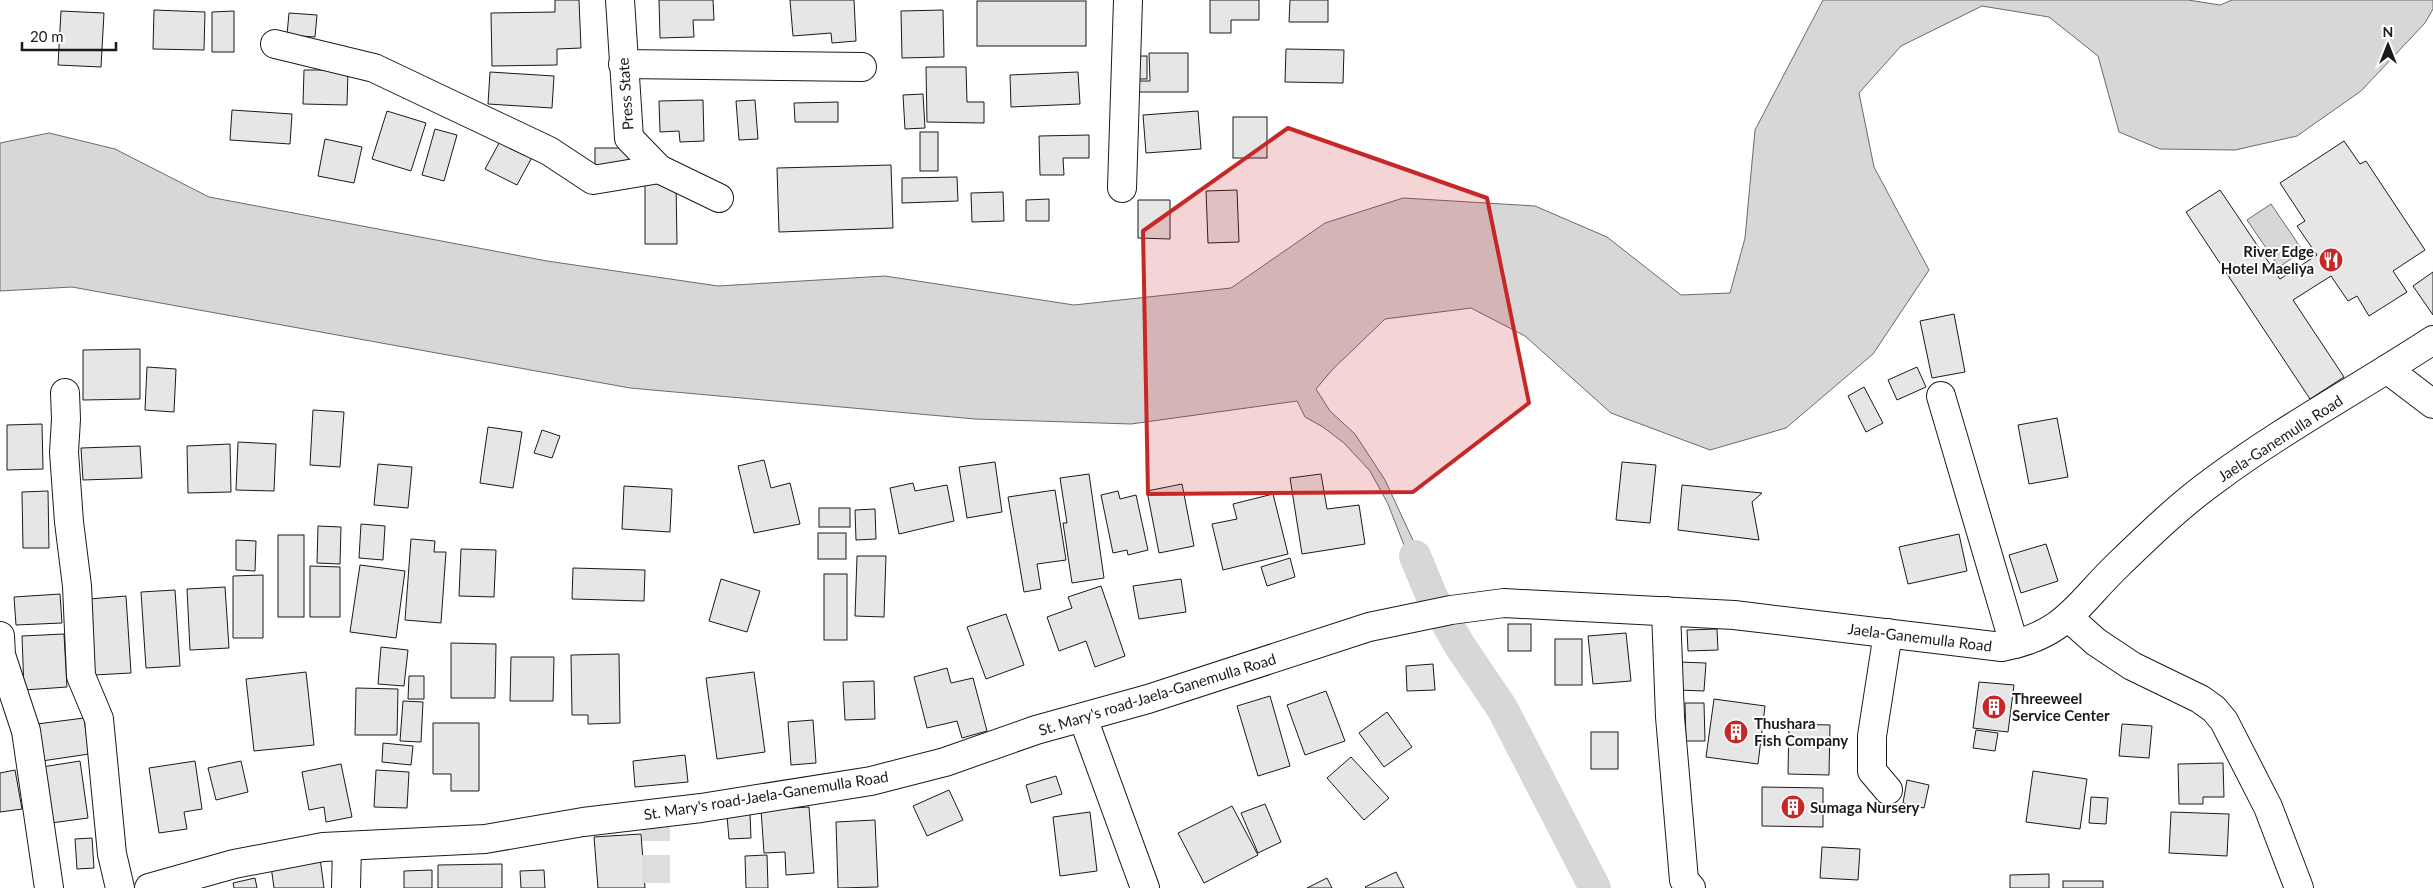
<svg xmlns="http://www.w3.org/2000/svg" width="2433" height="888" viewBox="0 0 2433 888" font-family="Lato,sans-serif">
<rect width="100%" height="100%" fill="#fff"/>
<g fill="#d7d7d7" stroke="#6a6a6a">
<path d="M 1823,0 L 2188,0 L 2220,5 L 2232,0 L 2433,0 L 2433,9 L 2425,23 L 2361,91 L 2297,136 L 2235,150 L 2160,149 L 2119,132 L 2098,56 L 2049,17 L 1982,6 L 1901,46 L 1859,93 L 1874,167 L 1929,270 L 1873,354 L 1786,428 L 1710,450 L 1611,413 L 1525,336 L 1471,308 L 1385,319 L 1332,370 L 1316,389 L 1330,411 L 1355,434 L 1385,480 L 1438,594 L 1425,599 L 1388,504 L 1370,471 L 1344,443 L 1323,427 L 1305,417 L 1297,401 L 1131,424 L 975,419 L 630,388 L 72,287 L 0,291 L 0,143 L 49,133 L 115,149 L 209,197 L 547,261 L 718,286 L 885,276 L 1074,305 L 1231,288 L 1325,223 L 1403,198 L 1535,206 L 1607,237 L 1681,295 L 1730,293 L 1745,238 L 1755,130 Z"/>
<path d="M 2271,204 L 2303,251 L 2279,267 L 2247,220 Z"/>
</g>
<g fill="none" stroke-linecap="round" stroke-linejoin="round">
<path stroke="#d7d7d7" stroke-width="32" d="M 1415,556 L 1432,597 L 1460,646 L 1502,708 L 1595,888"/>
</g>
<g fill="#e6e6e6" stroke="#1a1a1a">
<path d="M 555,0 L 579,0 L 581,48 L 557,49 L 557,65 L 492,66 L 491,13 L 555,12 Z"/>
<path d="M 659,0 L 713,0 L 714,20 L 693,20 L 694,37 L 660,38 Z"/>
<path d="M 790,0 L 854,0 L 856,41 L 832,43 L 831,33 L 793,36 Z"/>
<path d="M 1210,0 L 1259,0 L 1259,20 L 1231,20 L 1231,33 L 1210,33 Z"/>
<path d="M 1290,0 L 1328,0 L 1328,22 L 1289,22 Z"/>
<rect x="977" y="1" width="109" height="45"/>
<path d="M 154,10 L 205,12 L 204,50 L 153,49 Z"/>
<path d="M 943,10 L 944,57 L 902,58 L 901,11 Z"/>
<path d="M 61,11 L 104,13 L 101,67 L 58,65 Z"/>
<path d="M 234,11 L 234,52 L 212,52 L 212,12 Z"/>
<path d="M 289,13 L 317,15 L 315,37 L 287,35 Z"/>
<path d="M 1286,49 L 1344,50 L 1343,83 L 1285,82 Z"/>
<path d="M 1149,53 L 1188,53 L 1188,92 L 1135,92 L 1135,81 L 1150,81 Z"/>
<rect x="1133" y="56" width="14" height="23"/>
<path d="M 926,67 L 966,67 L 967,102 L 984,102 L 984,123 L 927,122 Z"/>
<path d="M 304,70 L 348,70 L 347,105 L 303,104 Z"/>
<path d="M 490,72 L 554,76 L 552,108 L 488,104 Z"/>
<path d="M 1078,72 L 1080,104 L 1011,107 L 1010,75 Z"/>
<path d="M 923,94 L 925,128 L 905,129 L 903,95 Z"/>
<path d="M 703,100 L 704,141 L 680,142 L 679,131 L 660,132 L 659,101 Z"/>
<path d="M 755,100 L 758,139 L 739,140 L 736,101 Z"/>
<path d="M 838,102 L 838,122 L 795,122 L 794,103 Z"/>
<path d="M 232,110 L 292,114 L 290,144 L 230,140 Z"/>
<path d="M 387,111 L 426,123 L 411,171 L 372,159 Z"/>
<path d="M 1198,111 L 1201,149 L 1146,153 L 1143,115 Z"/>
<rect x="1233" y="117" width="34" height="41"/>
<path d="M 435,129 L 457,135 L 444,181 L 422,175 Z"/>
<rect x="920" y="132" width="18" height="39"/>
<path d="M 504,134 L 536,150 L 517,185 L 485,169 Z"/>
<path d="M 1089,135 L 1089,158 L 1063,158 L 1064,175 L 1040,175 L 1039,136 Z"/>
<path d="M 325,139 L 362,147 L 354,183 L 318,176 Z"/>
<path d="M 2344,141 L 2360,164 L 2366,161 L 2425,250 L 2393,271 L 2407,292 L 2369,316 L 2357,296 L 2348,301 L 2331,276 L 2293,300 L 2344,377 L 2310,399 L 2186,212 L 2220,190 L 2280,279 L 2317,255 L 2297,226 L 2305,221 L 2280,183 Z"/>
<rect x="595" y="148" width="37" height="18"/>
<path d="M 891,165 L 893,228 L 779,232 L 777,168 Z"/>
<path d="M 957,177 L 958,201 L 902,203 L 902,178 Z"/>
<path d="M 645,182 L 676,182 L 677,244 L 645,244 Z"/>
<path d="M 1237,190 L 1239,242 L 1208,243 L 1206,191 Z"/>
<path d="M 1003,192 L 1004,221 L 972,222 L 971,193 Z"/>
<path d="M 1049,199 L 1049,221 L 1026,221 L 1026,200 Z"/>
<path d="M 1138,200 L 1170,200 L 1170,239 L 1138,238 Z"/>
<path d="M 2433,272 L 2433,315 L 2413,286 Z"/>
<path d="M 1954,314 L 1965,372 L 1932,378 L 1920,321 Z"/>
<path d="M 140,349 L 140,399 L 83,400 L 83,350 Z"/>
<path d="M 147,367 L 176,369 L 174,412 L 145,410 Z"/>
<path d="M 1917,367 L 1926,387 L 1897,400 L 1888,380 Z"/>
<path d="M 1864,387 L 1883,423 L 1866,432 L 1848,396 Z"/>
<path d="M 313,410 L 344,412 L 340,467 L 310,465 Z"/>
<path d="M 2057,418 L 2068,477 L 2029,484 L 2018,425 Z"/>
<path d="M 42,424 L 43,469 L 7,470 L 7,425 Z"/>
<path d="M 488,427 L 522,432 L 513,488 L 480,483 Z"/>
<path d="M 542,430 L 560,436 L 552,458 L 534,453 Z"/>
<path d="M 238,442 L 276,444 L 274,491 L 236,490 Z"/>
<path d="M 230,444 L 231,492 L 188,493 L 187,446 Z"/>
<path d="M 140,446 L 142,478 L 83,480 L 81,448 Z"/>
<path d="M 764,460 L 771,488 L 790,483 L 800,524 L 754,533 L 738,466 Z"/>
<path d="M 995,462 L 1002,512 L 967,518 L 959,467 Z"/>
<path d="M 1622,462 L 1656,465 L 1650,523 L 1616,520 Z"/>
<path d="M 378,464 L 412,467 L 408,508 L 374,505 Z"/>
<path d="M 1089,474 L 1104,578 L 1072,583 L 1063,523 L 1067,523 L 1060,478 Z"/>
<path d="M 1321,474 L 1327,509 L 1359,505 L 1365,544 L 1302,554 L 1290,478 Z"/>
<path d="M 913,483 L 915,491 L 947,485 L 954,521 L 899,534 L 890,488 Z"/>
<path d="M 1182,484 L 1194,546 L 1159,553 L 1147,491 Z"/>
<path d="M 1682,485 L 1762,493 L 1752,502 L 1759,540 L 1678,530 Z"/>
<path d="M 624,486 L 672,489 L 670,532 L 622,529 Z"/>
<path d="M 1055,490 L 1066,560 L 1037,564 L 1041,589 L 1024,592 L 1008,497 Z"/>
<path d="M 48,491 L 49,548 L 23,548 L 22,492 Z"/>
<path d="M 1118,491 L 1120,499 L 1136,495 L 1148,550 L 1128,555 L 1127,550 L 1113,553 L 1101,495 Z"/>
<path d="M 1273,494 L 1288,554 L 1223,570 L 1212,524 L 1237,519 L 1233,504 Z"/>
<rect x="819" y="508" width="31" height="19"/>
<path d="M 875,509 L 876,539 L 856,540 L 855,510 Z"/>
<path d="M 361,524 L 385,526 L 383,560 L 359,558 Z"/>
<path d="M 318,526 L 341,527 L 340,564 L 317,563 Z"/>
<rect x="818" y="533" width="28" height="26"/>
<path d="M 1959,534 L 1967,571 L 1908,584 L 1899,547 Z"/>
<rect x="278" y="535" width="26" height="82"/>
<path d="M 411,539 L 435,541 L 434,552 L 446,552 L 441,623 L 405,620 Z"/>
<path d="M 236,540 L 256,541 L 255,571 L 236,570 Z"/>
<path d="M 2046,544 L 2058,581 L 2021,593 L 2009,555 Z"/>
<path d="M 461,549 L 496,550 L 494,597 L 459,596 Z"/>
<path d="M 857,556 L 886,556 L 884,617 L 855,616 Z"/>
<path d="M 1290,558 L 1295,577 L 1267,586 L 1261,567 Z"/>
<path d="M 360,565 L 405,571 L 396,638 L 350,632 Z"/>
<path d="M 310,566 L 340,567 L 340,617 L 310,617 Z"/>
<path d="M 573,568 L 645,570 L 644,601 L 572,599 Z"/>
<rect x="824" y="574" width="23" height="66"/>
<path d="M 263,575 L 263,638 L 233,638 L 233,576 Z"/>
<path d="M 721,579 L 760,591 L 747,632 L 709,621 Z"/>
<path d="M 1181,579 L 1186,612 L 1139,619 L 1133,586 Z"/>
<path d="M 1101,586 L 1125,656 L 1095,667 L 1086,641 L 1059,651 L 1047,617 L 1072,608 L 1068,597 Z"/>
<path d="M 225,587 L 229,648 L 190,650 L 187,589 Z"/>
<path d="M 175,590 L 180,666 L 146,668 L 141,592 Z"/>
<path d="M 60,594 L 62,623 L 16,625 L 14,597 Z"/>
<path d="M 126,596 L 131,673 L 94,675 L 89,599 Z"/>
<path d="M 1006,614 L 1024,665 L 986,679 L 967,627 Z"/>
<rect x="1508" y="624" width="23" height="27"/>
<path d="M 1717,629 L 1718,650 L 1688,651 L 1687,630 Z"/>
<path d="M 1626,633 L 1631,681 L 1593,684 L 1588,636 Z"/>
<path d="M 64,634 L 67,687 L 24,690 L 22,636 Z"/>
<rect x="1555" y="639" width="27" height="46"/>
<path d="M 451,643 L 496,644 L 495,698 L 451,698 Z"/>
<path d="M 381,647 L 408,650 L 404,686 L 378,684 Z"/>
<path d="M 619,654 L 620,723 L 588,724 L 588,715 L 572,715 L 571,655 Z"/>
<path d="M 511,657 L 554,657 L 553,701 L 510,701 Z"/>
<path d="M 1679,662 L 1706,663 L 1704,691 L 1678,690 Z"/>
<path d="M 1433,664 L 1435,690 L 1407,691 L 1406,666 Z"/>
<path d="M 947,668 L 951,683 L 973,678 L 987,731 L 962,738 L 957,721 L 927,728 L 914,677 Z"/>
<path d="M 306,672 L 314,745 L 254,751 L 246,679 Z"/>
<path d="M 754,672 L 765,752 L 717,759 L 706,678 Z"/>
<path d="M 409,676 L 424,676 L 424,699 L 408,699 Z"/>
<path d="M 874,681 L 875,719 L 845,720 L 843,682 Z"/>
<path d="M 1979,682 L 2014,685 L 2008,732 L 1973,728 Z"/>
<path d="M 356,688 L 398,689 L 397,735 L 355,735 Z"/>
<path d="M 1326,691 L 1345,741 L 1305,755 L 1287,705 Z"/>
<path d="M 1270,696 L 1290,766 L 1258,776 L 1237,706 Z"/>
<path d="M 1714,699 L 1765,706 L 1758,764 L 1706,757 Z"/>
<path d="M 403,701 L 423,702 L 421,742 L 400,741 Z"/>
<path d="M 1685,703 L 1704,703 L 1705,741 L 1686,741 Z"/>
<path d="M 1387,712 L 1412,747 L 1384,767 L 1359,733 Z"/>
<path d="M 84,718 L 89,754 L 42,761 L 37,724 Z"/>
<path d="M 813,720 L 816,763 L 791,765 L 788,722 Z"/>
<path d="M 433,723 L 479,723 L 479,791 L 451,791 L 451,774 L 433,774 Z"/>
<path d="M 1789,724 L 1830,725 L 1829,775 L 1788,774 Z"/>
<path d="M 2122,724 L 2152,726 L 2149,758 L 2119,756 Z"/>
<path d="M 1976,730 L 1998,733 L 1995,751 L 1973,748 Z"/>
<rect x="1591" y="732" width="27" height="37"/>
<path d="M 383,743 L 413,746 L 411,765 L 382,762 Z"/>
<path d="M 685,755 L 688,782 L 635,787 L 633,761 Z"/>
<path d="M 1351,757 L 1389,798 L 1364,820 L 1327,778 Z"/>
<path d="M 80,761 L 88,818 L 51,823 L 42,767 Z"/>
<path d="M 195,761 L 202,809 L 184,812 L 187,829 L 159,833 L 149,768 Z"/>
<path d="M 241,761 L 248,792 L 216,800 L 208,768 Z"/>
<path d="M 2223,763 L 2224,797 L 2203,797 L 2203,804 L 2179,804 L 2178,764 Z"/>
<path d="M 341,764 L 352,817 L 326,822 L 324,807 L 309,810 L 302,772 Z"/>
<path d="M 15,770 L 22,809 L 0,812 L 0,773 Z"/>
<path d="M 376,770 L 409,772 L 407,808 L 374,807 Z"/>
<path d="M 2033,771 L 2087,779 L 2080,829 L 2026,822 Z"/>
<path d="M 1056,776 L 1062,794 L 1031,803 L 1026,785 Z"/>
<path d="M 1907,780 L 1929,785 L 1924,808 L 1903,803 Z"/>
<path d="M 1762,787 L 1823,788 L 1823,827 L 1762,826 Z"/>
<path d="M 949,790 L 963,820 L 927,836 L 913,806 Z"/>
<path d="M 2091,797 L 2108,798 L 2106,824 L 2089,823 Z"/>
<path d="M 1265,804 L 1281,842 L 1258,853 L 1241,813 Z"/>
<path d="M 1232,806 L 1258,855 L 1204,883 L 1178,833 Z"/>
<path d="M 809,807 L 814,873 L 786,875 L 785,852 L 764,853 L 761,810 Z"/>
<path d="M 1090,812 L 1097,871 L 1060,876 L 1053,817 Z"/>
<path d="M 2171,812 L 2229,814 L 2227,856 L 2169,853 Z"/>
<path d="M 750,814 L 751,838 L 729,839 L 727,816 Z"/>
<path d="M 875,820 L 878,887 L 838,888 L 836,822 Z"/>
<path d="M 641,834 L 645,888 L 598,888 L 594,837 Z"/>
<path d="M 92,838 L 94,868 L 77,869 L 75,839 Z"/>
<path d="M 1822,847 L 1860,849 L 1858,880 L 1820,878 Z"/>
<path d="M 767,855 L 768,888 L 746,888 L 745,856 Z"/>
<path d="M 320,858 L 324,888 L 274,888 L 271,866 Z"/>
<path d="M 502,864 L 502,888 L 438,888 L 438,865 Z"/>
<path d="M 432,870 L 432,888 L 404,888 L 404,871 Z"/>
<path d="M 544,870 L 545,888 L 521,888 L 520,871 Z"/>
<path d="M 1396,872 L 1404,888 L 1366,888 L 1365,887 Z"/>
<path d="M 2049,874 L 2049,888 L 2010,888 L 2010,875 Z"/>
<path d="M 255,878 L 257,888 L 234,888 L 233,883 Z"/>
<path d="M 1327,878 L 1332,888 L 1307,888 Z"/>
<rect x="2063" y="881" width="40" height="7"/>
</g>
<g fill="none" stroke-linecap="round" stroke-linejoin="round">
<path stroke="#ddd" stroke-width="28" stroke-dasharray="28 14" stroke-linecap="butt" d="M 656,813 L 656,888"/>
<defs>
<g id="minor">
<path d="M 620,0 L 629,138 L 659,169 L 719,198"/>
<path d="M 275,44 L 374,68 L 549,151 L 593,180 L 659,169"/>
<path d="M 623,64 L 862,67"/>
<path d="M 1122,188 L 1128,0"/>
<path d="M 2387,369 L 2433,404"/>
<path d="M 65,393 L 66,419 L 64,452 L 69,522 L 77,586 L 81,676 L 99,719 L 112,854 L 120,888"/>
<path d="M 1941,396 L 2014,644"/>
<path d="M 1666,611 L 1670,717 L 1684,880 L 1691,888"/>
<path d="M 2069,618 L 2096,642 L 2132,666 L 2200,699 L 2214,709 L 2224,721 L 2268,807 L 2299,888"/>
<path d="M 1888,633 L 1872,736 L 1872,771 L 1888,790"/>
<path d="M 0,636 L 1,655 L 26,731 L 49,888"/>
<path d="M 1083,718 L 1145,888"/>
<path d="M 346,888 L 347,846"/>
</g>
<path id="major" d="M 149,888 L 234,864 L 323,847 L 485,839 L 583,822 L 701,808 L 871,781 L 945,762 L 1036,730 L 1148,699 L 1369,627 L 1451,610 L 1504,603 L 1734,615 L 2002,647 C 2066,635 2077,604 2119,564 C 2150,534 2181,504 2216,479 C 2285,428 2361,387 2433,340"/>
</defs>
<use href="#minor" stroke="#1a1a1a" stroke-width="30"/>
<use href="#major" stroke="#1a1a1a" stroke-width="30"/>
<use href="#minor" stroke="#fff" stroke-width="28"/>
<use href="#major" stroke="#fff" stroke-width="28"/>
</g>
<path fill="#c62828" fill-opacity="0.2" stroke="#c62828" stroke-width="4" stroke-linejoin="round" d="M 1288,128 L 1487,198 L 1529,403 L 1413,492 L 1148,494 L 1143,231 Z"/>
<defs>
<symbol id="restaurant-disc" viewBox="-11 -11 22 22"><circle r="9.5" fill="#c62828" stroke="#fff"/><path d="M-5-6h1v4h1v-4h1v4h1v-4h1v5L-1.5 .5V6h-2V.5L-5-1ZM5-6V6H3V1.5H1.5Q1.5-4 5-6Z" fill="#fff"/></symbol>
<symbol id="building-disc" viewBox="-11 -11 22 22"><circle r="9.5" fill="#c62828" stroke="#fff"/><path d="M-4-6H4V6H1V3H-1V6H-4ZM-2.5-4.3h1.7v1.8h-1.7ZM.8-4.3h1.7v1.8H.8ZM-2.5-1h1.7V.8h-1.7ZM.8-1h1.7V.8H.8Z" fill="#fff"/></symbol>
</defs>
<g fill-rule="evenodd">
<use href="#restaurant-disc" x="2317" y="246" width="28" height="28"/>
<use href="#building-disc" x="1980" y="693" width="28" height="28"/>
<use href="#building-disc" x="1722" y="718" width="28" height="28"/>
<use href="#building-disc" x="1779" y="793" width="28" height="28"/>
</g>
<g text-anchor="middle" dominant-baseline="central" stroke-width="4" stroke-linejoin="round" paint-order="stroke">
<g font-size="15" fill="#1a1a1a" stroke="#fff">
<text transform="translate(625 94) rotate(-94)">Press State</text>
<text transform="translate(2280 438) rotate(-33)">Jaela-Ganemulla Road</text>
<text transform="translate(1920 637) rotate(7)">Jaela-Ganemulla Road</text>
<text transform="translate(1157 694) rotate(-17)">St. Mary's road-Jaela-Ganemulla Road</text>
<text transform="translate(766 795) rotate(-9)">St. Mary's road-Jaela-Ganemulla Road</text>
</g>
<g font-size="15" font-weight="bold" fill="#1a1a1a" stroke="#fff" text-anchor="start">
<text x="2314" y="251" text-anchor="end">River Edge<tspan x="2314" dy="17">Hotel Maeliya</tspan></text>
<text x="2012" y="698">Threeweel<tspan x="2012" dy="17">Service Center</tspan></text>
<text x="1754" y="723">Thushara<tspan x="1754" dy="17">Fish Company</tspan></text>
<text x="1810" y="807">Sumaga Nursery</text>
</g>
</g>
<g transform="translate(2388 45)" stroke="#ffffff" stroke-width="4" paint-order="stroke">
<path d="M0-4L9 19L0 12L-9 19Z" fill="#1a1a1a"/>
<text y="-8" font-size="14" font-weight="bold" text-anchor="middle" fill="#1a1a1a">N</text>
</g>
<path d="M22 42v8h94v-8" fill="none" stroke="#1a1a1a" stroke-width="2.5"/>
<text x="30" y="42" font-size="15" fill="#1a1a1a" stroke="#ffffff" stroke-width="4" paint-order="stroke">20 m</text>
</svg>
